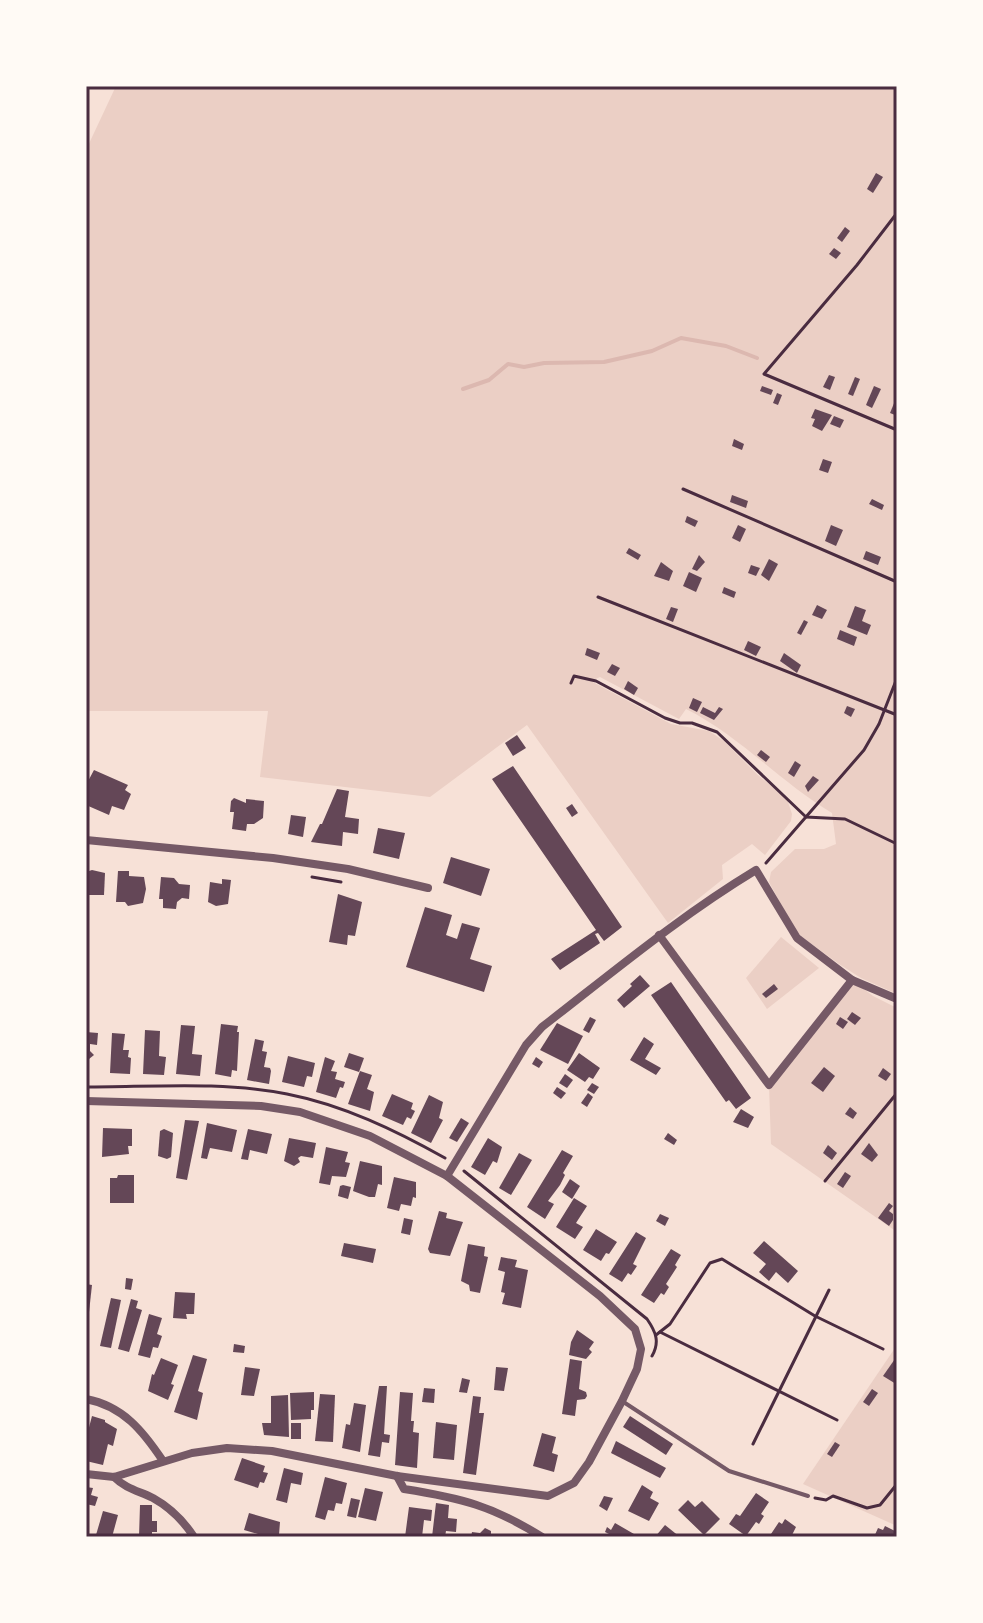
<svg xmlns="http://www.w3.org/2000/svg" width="983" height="1623" viewBox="0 0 983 1623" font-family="Cabin,sans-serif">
<rect width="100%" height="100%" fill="#f7e1d7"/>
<g fill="#ebcfc5">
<path d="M 116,86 L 897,86 L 897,994 L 861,978 L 839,964 L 802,937 L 794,928 L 769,882 L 771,872 L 795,849 L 824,849 L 836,844 L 832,813 C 780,782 740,736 686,709 L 679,719 L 600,677 L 591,681 L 671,724 L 709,731 L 724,741 L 758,775 L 787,799 L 792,814 L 791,821 L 765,855 L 752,844 L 722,865 L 723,879 L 668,923 L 527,725 L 430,797 L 260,777 L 268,711 L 86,711 L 86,150 Z"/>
<path d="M 781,937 L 819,968 L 767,1009 L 746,978 Z"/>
<path d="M 852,980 L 873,996 L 897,1008 L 897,1232 L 771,1144 L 769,1085 Z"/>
<path d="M 897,1345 L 897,1526 L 803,1484 Z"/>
</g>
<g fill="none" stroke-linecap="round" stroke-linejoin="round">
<path stroke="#dcb8b0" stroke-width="4" d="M 463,389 L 489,380 L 508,364 L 524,367 L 544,363 L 604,362 L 652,351 L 681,338 L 726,346 L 757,358"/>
</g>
<g fill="#644757">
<path d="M 876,173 L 883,177 L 873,193 L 867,189 Z"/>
<path d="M 845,227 L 850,231 L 842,242 L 837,238 Z"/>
<path d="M 834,248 L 841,253 L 836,259 L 829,254 Z"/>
<path d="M 829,375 L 835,377 L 830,390 L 823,387 Z"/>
<path d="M 855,377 L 860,379 L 853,396 L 848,394 Z"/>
<path d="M 762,386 L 773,390 L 771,395 L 760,391 Z"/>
<path d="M 874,386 L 881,389 L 872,408 L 866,405 Z"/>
<path d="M 777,393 L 782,395 L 778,405 L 773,403 Z"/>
<path d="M 897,396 L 897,412 L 895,415 L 890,413 Z"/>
<path d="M 815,409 L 832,415 L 822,431 L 812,426 L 815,419 L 811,418 Z"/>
<path d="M 834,416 L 844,420 L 840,428 L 830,424 Z"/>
<path d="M 734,439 L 744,444 L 742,450 L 732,446 Z"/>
<path d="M 823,459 L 832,462 L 828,473 L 819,470 Z"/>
<path d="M 732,495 L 748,501 L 746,508 L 730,502 Z"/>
<path d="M 872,499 L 884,505 L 882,510 L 869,504 Z"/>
<path d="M 687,516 L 698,521 L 695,527 L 685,522 Z"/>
<path d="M 738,525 L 746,529 L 740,542 L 732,538 Z"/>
<path d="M 831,525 L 843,530 L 836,546 L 825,541 Z"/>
<path d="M 629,548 L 641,555 L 638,560 L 626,553 Z"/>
<path d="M 866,551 L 881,557 L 878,565 L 863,559 Z"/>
<path d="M 699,555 L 705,562 L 697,571 L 692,569 Z"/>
<path d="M 769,559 L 778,564 L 769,581 L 761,575 Z"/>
<path d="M 661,562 L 673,571 L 669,581 L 654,576 Z"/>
<path d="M 751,565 L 760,568 L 756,576 L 748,573 Z"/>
<path d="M 689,572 L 702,578 L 696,592 L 683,586 Z"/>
<path d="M 724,587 L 736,592 L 734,598 L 722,593 Z"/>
<path d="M 817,605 L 827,610 L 822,619 L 812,615 Z"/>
<path d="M 855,606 L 866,610 L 862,621 L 871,625 L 867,635 L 847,627 Z"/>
<path d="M 671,607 L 678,609 L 673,622 L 666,619 Z"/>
<path d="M 804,620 L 808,622 L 801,635 L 797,633 Z"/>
<path d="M 840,630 L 857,637 L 854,646 L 837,639 Z"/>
<path d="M 748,641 L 761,647 L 756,656 L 744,650 Z"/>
<path d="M 587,648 L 600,653 L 597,660 L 585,655 Z"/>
<path d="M 784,653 L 801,665 L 797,673 L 780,661 Z"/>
<path d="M 612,664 L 620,668 L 615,676 L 607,672 Z"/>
<path d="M 628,681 L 638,688 L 634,695 L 624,689 Z"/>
<path d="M 693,698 L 702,702 L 697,712 L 689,708 Z"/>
<path d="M 847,706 L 855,709 L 851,717 L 844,713 Z"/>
<path d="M 703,707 L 715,713 L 719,707 L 723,709 L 714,720 L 700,713 Z"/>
<path d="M 517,735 L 526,748 L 513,756 L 505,743 Z"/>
<path d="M 761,750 L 770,757 L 766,762 L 757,755 Z"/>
<path d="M 795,761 L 801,765 L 794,777 L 788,773 Z"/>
<path d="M 513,766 L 622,927 L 604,941 L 598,933 L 595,934 L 600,943 L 560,970 L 551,959 L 596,930 L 492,779 Z"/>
<path d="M 94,770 L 128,785 L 125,790 L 131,794 L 124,810 L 112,806 L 109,815 L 86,805 L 86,785 Z"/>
<path d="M 813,776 L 819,780 L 808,792 L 805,786 Z"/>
<path d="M 337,789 L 349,791 L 345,817 L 359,819 L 358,834 L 343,832 L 342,846 L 311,842 L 320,824 L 322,824 Z"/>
<path d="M 234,798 L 246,803 L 246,799 L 264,801 L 263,818 L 254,824 L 247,824 L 246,831 L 232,829 L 234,812 L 230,812 L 231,801 Z"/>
<path d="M 572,804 L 578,813 L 572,817 L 566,808 Z"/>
<path d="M 291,815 L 306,817 L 303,837 L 288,834 Z"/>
<path d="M 378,828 L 405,833 L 399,859 L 373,853 Z"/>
<path d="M 451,857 L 490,869 L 481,896 L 443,883 Z"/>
<path d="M 92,870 L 105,873 L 104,895 L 86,895 L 86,872 Z"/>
<path d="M 118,871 L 129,871 L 129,876 L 144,877 L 146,889 L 143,903 L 128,906 L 125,902 L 116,902 Z"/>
<path d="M 161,877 L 174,878 L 179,884 L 190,885 L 189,899 L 182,898 L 177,902 L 176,909 L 163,908 L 163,899 L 159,899 Z"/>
<path d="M 222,879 L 231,880 L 228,904 L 216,906 L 208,902 L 210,882 L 222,884 Z"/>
<path d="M 338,894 L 362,902 L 355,936 L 348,935 L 347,945 L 329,942 Z"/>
<path d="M 425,907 L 452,915 L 446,935 L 457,939 L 462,923 L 480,928 L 470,959 L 492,966 L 484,992 L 406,967 Z"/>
<path d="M 640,975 L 650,986 L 624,1008 L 617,1000 L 632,986 L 630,984 Z"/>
<path d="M 671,982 L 751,1098 L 736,1109 L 729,1100 L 726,1102 L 651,995 Z"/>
<path d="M 774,984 L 778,989 L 766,998 L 762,994 Z"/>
<path d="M 852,1012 L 861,1018 L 855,1025 L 847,1019 Z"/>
<path d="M 590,1017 L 596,1020 L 589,1033 L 583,1030 Z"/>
<path d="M 840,1017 L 848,1022 L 843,1029 L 836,1024 Z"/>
<path d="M 557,1023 L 583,1036 L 568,1064 L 540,1050 Z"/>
<path d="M 221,1024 L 238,1026 L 237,1032 L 239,1032 L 237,1071 L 232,1070 L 231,1077 L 215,1074 Z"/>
<path d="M 181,1025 L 195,1026 L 192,1054 L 202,1055 L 200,1076 L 176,1074 Z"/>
<path d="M 145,1030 L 160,1031 L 159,1056 L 166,1057 L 164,1075 L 143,1074 Z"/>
<path d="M 86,1032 L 98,1033 L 97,1045 L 90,1044 L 90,1051 L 94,1055 L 89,1059 L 88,1072 L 86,1072 Z"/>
<path d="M 112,1033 L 125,1034 L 123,1050 L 129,1050 L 128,1057 L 131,1058 L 130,1074 L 110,1073 Z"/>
<path d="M 644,1037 L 654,1044 L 645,1059 L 661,1068 L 656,1075 L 630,1060 Z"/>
<path d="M 255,1039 L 264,1041 L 262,1051 L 267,1052 L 264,1067 L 270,1068 L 271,1071 L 269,1084 L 247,1080 Z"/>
<path d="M 349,1053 L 364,1058 L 359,1072 L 344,1067 Z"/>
<path d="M 579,1053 L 600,1068 L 593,1079 L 589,1077 L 585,1082 L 567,1070 Z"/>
<path d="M 288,1056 L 315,1063 L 312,1077 L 307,1076 L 304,1087 L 282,1082 Z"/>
<path d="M 325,1057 L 335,1061 L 331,1071 L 337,1072 L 335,1079 L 345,1082 L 343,1088 L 340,1087 L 336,1098 L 316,1092 Z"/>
<path d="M 536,1057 L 543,1062 L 539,1068 L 532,1064 Z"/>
<path d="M 824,1067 L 835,1076 L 823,1092 L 811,1083 Z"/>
<path d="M 883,1068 L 891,1074 L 886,1081 L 878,1076 Z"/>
<path d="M 360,1071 L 372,1075 L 367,1089 L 374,1092 L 370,1111 L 348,1104 Z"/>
<path d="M 565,1074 L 573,1080 L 567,1088 L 559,1083 Z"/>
<path d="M 592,1083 L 599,1087 L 594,1094 L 587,1090 Z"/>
<path d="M 557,1087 L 566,1093 L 561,1099 L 553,1093 Z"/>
<path d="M 588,1093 L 593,1097 L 587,1107 L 581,1103 Z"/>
<path d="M 392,1094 L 413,1103 L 411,1109 L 415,1111 L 411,1119 L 407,1117 L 403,1125 L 382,1116 Z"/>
<path d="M 429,1095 L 443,1102 L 439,1118 L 443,1120 L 431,1143 L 411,1133 Z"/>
<path d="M 850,1107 L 857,1113 L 853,1119 L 845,1114 Z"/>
<path d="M 741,1109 L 754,1117 L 748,1128 L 733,1122 Z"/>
<path d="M 461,1118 L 469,1123 L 457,1142 L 449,1138 Z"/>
<path d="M 185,1120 L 199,1121 L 187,1180 L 176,1178 Z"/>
<path d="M 207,1123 L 237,1130 L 232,1152 L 210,1148 L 207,1159 L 201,1158 Z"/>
<path d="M 103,1128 L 132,1129 L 132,1146 L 128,1146 L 129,1154 L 102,1157 Z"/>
<path d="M 164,1129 L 173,1133 L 171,1157 L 167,1159 L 158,1156 L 160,1131 Z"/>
<path d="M 248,1129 L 272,1134 L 267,1154 L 250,1150 L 248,1160 L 241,1159 Z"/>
<path d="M 668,1133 L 677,1140 L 674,1145 L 664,1139 Z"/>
<path d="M 289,1138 L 316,1143 L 313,1158 L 301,1156 L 298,1158 L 300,1162 L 294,1166 L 284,1161 Z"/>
<path d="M 488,1138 L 502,1147 L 497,1163 L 493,1161 L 485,1175 L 471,1167 Z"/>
<path d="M 869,1143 L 878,1155 L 872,1162 L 861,1154 Z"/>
<path d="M 828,1145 L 837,1153 L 832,1160 L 823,1153 Z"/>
<path d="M 326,1147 L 348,1152 L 345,1162 L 350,1163 L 346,1177 L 332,1176 L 330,1185 L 319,1183 Z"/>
<path d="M 562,1150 L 573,1156 L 563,1173 L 565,1175 L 560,1185 L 548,1201 L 554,1204 L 545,1219 L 527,1207 Z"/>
<path d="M 519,1153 L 532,1160 L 511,1195 L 499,1188 Z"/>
<path d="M 360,1161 L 382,1166 L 382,1185 L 378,1184 L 375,1197 L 369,1197 L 353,1191 Z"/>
<path d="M 845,1172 L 851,1176 L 843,1188 L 837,1184 Z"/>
<path d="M 118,1175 L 134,1175 L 134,1203 L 110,1203 L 110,1178 L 117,1178 Z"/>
<path d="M 394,1177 L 416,1182 L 416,1198 L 413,1197 L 411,1206 L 401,1204 L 399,1211 L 387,1208 Z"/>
<path d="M 570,1179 L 580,1186 L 572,1199 L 562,1192 Z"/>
<path d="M 343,1185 L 351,1187 L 348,1199 L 338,1196 L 340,1186 Z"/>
<path d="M 574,1198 L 587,1206 L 576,1223 L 583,1227 L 575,1239 L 556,1227 Z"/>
<path d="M 889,1203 L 893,1206 L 889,1211 L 893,1214 L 893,1220 L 889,1226 L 878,1218 Z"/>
<path d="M 439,1211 L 447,1213 L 446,1218 L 463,1222 L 450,1256 L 430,1253 L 428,1249 Z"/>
<path d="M 660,1214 L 669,1218 L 665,1226 L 656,1221 Z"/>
<path d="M 404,1218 L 413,1220 L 410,1235 L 401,1233 Z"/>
<path d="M 596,1229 L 617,1242 L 609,1254 L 606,1253 L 601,1261 L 583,1250 Z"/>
<path d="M 636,1232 L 646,1238 L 633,1264 L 637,1266 L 631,1275 L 628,1273 L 622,1282 L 609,1274 Z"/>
<path d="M 764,1241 L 798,1271 L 788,1283 L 776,1272 L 769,1281 L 759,1272 L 766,1264 L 753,1253 Z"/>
<path d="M 344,1243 L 376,1249 L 373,1263 L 341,1256 Z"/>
<path d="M 468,1244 L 485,1247 L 484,1256 L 488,1257 L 480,1293 L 470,1291 L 469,1285 L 461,1281 Z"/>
<path d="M 671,1249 L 681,1255 L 675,1265 L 677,1267 L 666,1284 L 669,1287 L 664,1295 L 661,1293 L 654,1303 L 641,1295 Z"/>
<path d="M 501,1257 L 517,1260 L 515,1267 L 528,1270 L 521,1308 L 502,1304 L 505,1293 L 501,1292 L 505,1272 L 498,1270 Z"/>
<path d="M 126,1278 L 133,1279 L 131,1290 L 125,1289 Z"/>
<path d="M 86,1284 L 92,1285 L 88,1321 L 86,1321 Z"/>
<path d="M 175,1292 L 195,1293 L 194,1314 L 186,1314 L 187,1319 L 173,1318 Z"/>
<path d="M 111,1298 L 121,1300 L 111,1348 L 100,1346 Z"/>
<path d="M 131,1299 L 138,1301 L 136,1308 L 142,1310 L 129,1352 L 118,1349 Z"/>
<path d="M 149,1314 L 162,1318 L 157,1334 L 162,1336 L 158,1348 L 153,1347 L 150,1358 L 138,1355 Z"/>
<path d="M 577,1330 L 594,1342 L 589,1349 L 592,1352 L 586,1359 L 569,1355 L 571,1342 Z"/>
<path d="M 234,1344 L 245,1346 L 244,1353 L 233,1352 Z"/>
<path d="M 193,1355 L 207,1359 L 198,1391 L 203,1393 L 197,1420 L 174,1412 Z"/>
<path d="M 897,1356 L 897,1382 L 896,1384 L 883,1376 Z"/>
<path d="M 161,1358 L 178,1365 L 171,1384 L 174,1385 L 168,1400 L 148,1391 L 152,1374 L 154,1375 Z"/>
<path d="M 570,1359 L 582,1361 L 579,1389 L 586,1392 L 587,1396 L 585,1399 L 577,1400 L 575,1416 L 562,1414 Z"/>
<path d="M 245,1367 L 260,1369 L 254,1396 L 241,1395 Z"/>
<path d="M 496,1367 L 508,1368 L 504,1391 L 494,1390 Z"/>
<path d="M 462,1378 L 470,1380 L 467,1393 L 459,1392 Z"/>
<path d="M 379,1386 L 387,1386 L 384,1434 L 390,1435 L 389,1443 L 382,1442 L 380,1457 L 368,1455 Z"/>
<path d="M 424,1388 L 435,1389 L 434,1403 L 422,1402 Z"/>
<path d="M 872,1389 L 878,1393 L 869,1406 L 863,1402 Z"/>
<path d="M 314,1392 L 314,1410 L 311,1410 L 311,1419 L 291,1420 L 290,1393 Z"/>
<path d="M 400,1392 L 413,1393 L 411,1421 L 414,1421 L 413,1432 L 419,1433 L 417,1468 L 395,1465 Z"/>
<path d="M 320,1394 L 335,1395 L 333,1442 L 315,1441 Z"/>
<path d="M 288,1395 L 289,1437 L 264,1435 L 262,1423 L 271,1423 L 271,1396 Z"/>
<path d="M 473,1396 L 481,1397 L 479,1413 L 484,1413 L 476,1475 L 463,1473 Z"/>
<path d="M 354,1403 L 366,1405 L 360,1452 L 342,1448 L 346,1424 L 350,1425 Z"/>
<path d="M 92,1416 L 105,1420 L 105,1422 L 117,1429 L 113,1446 L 108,1444 L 103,1465 L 86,1461 L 86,1439 Z"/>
<path d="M 630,1416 L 673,1444 L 666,1455 L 623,1427 Z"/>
<path d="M 436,1422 L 457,1425 L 454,1460 L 433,1458 Z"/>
<rect x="291" y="1423" width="10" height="16"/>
<path d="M 542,1433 L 556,1437 L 552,1453 L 558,1455 L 554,1472 L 533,1466 Z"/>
<path d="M 616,1441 L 666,1468 L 660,1478 L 611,1453 Z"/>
<path d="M 835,1442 L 840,1445 L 832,1457 L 827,1454 Z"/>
<path d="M 242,1458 L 265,1466 L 263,1472 L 268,1473 L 264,1483 L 260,1482 L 258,1488 L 234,1480 Z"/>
<path d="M 284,1468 L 303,1473 L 301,1485 L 291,1483 L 287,1503 L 276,1500 Z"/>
<path d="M 325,1477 L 347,1483 L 342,1504 L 336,1503 L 334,1511 L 328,1510 L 325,1520 L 315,1517 Z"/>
<path d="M 642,1485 L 653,1492 L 650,1498 L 659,1503 L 649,1521 L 628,1511 Z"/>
<path d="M 86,1487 L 93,1488 L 91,1495 L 98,1497 L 95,1506 L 86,1504 Z"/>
<path d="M 365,1488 L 383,1492 L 376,1521 L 358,1517 Z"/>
<path d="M 756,1493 L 769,1502 L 761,1514 L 764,1516 L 759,1524 L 756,1522 L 746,1536 L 729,1524 L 736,1514 L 740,1516 Z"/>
<path d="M 604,1496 L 613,1498 L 607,1511 L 599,1506 Z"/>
<path d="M 351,1498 L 360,1500 L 356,1518 L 347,1516 Z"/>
<path d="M 688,1500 L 695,1507 L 702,1501 L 720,1519 L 704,1535 L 678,1510 Z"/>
<path d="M 436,1503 L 449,1505 L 448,1518 L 457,1519 L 456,1532 L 446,1531 L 445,1537 L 432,1537 Z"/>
<path d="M 140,1505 L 152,1505 L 152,1521 L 157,1521 L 157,1532 L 152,1532 L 152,1537 L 139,1537 Z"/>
<path d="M 409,1507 L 432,1510 L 431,1521 L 424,1520 L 422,1537 L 405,1537 Z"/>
<path d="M 103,1511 L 118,1515 L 112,1537 L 96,1535 Z"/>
<path d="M 249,1513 L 280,1522 L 279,1535 L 257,1537 L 258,1534 L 244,1530 Z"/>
<path d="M 785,1519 L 796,1527 L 791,1537 L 769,1537 L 779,1522 L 782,1524 Z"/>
<path d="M 615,1523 L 634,1534 L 632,1537 L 607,1537 L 609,1534 L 605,1532 L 607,1527 L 611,1530 Z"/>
<path d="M 665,1525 L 680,1537 L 655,1537 Z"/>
<path d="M 885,1526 L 897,1532 L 897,1537 L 874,1537 L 878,1528 L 883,1530 Z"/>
<path d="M 485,1528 L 491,1531 L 491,1537 L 471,1537 L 472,1532 L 480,1533 Z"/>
</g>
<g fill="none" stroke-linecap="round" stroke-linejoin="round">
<g stroke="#4a2c40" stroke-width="3">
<path d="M 897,213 L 857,265 L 764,374 L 897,430"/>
<path d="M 683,489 L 897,582"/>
<path d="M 598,597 L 897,715"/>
<path d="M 571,683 L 574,676 L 596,681 L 665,718 L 680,723 L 692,723 L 717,732 L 806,817 L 845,819 L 897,844"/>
<path d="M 766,863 L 864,750 L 879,724 L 897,678"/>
<path d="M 312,877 L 341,882"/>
<path d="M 86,1087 C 152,1087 222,1081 287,1094 C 343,1105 395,1130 445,1158"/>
<path d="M 464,1171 L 647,1319 C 656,1332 660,1342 652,1356"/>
<path d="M 825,1181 L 897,1093"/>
<path d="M 660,1332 L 837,1420"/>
<path d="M 656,1335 L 670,1324 L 710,1263 L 722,1259 L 815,1316 L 883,1349"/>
<path d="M 753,1444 L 829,1290"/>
<path d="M 815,1498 L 826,1500 L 833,1496 L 867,1508 L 880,1505 L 897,1484"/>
</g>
<path stroke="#755966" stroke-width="4" d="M 622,1401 L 729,1471 L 808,1496"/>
<g stroke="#755966" stroke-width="8">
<path d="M 86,840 L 273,858 L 348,869 L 428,888"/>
<path d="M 659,935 L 769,1085 L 852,980 L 897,999"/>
<path d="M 86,1101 L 261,1106 L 300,1112 L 370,1136 L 447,1176 L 600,1296 L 635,1329 L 641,1349 L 637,1369 L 622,1401 L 589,1462 L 574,1483 L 548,1496 L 397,1476 L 272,1451 L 227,1448 L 192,1453 L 114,1477 L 86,1474"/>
<path d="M 447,1176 L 526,1045 L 542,1027 C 613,972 680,916 756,870 L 797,938 L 852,980"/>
<path d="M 86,1399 C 123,1406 143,1431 163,1461"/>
<path d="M 397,1476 L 404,1489 C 461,1498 493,1506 542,1537"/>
<path d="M 114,1477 C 126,1489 139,1491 153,1498 C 171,1508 183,1520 194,1537"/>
</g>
</g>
<rect width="983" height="1623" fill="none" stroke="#fffaf5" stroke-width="176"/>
<rect x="88" y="88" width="807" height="1447" fill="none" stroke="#4a2c40" stroke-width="3"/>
</svg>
